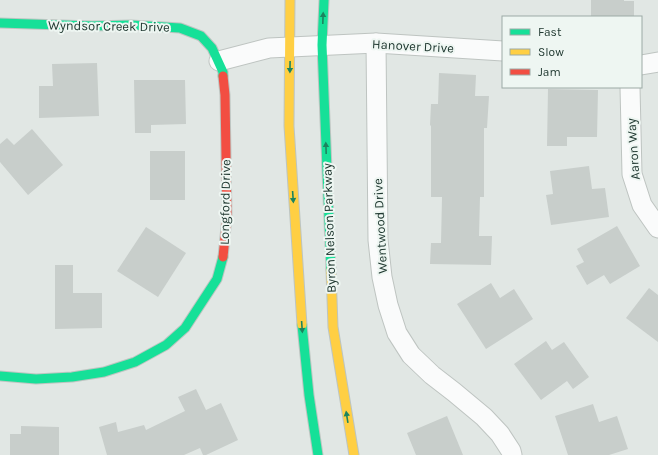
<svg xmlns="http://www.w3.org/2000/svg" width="658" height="455" viewBox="0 0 658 455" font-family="Karla,sans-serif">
<rect width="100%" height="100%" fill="#e1e7e4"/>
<g fill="#c8cecb">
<path d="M 591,0 L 624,0 L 624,1 L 634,1 L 634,17 L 591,17 Z"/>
<path d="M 97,63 L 99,116 L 39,118 L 39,86 L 53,86 L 52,64 Z"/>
<path d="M 439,73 L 476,75 L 475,96 L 489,96 L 487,128 L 484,128 L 484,197 L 480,197 L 479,236 L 492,236 L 491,265 L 430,264 L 431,243 L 441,243 L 442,197 L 431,197 L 431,126 L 430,125 L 431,104 L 438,104 Z"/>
<path d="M 134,80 L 185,80 L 186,124 L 151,125 L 151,133 L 135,133 Z"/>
<path d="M 548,89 L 598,90 L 597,137 L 567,137 L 567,146 L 547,146 Z"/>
<path d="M 32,129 L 63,165 L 28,195 L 0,162 L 0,144 L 7,138 L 14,145 Z"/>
<rect x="150" y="151" width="35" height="49"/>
<path d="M 589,166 L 592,189 L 605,188 L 609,217 L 551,225 L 546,195 L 553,194 L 550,171 Z"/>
<path d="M 617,226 L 640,266 L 610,284 L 604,275 L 587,285 L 576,266 L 584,262 L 577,249 Z"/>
<path d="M 146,227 L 186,253 L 158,297 L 117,271 Z"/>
<path d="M 55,265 L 73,265 L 73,293 L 102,293 L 102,328 L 55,329 Z"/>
<path d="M 491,283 L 500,298 L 514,289 L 533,319 L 486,349 L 457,304 Z"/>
<path d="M 649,288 L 658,295 L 658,342 L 626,318 Z"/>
<path d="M 546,341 L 552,350 L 564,342 L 589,377 L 573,389 L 567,381 L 541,400 L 514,364 Z"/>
<path d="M 196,389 L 206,410 L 221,403 L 238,440 L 206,455 L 203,455 L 200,448 L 184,455 L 107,455 L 99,427 L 116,422 L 118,432 L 144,425 L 146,430 L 185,411 L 178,397 Z"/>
<path d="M 593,404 L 599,422 L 617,416 L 628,449 L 609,455 L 568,455 L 555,416 Z"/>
<path d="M 447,416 L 463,455 L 416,455 L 407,433 Z"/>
<path d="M 21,426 L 59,427 L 59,455 L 10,455 L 10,434 L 21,434 Z"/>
</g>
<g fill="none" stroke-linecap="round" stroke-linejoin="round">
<defs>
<g id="street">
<path d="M 376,43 L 378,240 L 382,277 L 388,305 L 397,333 L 411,355 L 432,375 L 454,392 L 484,417 L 500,434 L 511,451 L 512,455"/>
<path d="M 219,61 L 269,48 L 376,43 L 503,51"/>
<path d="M 641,65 L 658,62"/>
<path d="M 630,87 L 632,174 L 642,205 L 658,228"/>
</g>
<g id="fast">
<path d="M 324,0 L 322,45 L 331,270"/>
<path d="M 0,23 L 92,26 L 131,25 L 180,28 L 201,36 L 212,48 L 223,72 L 223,76"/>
<path d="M 302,325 L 309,395 L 318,455"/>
<path d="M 0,376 L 36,379 L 72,377 L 104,372 L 135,362 L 166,345 L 185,328 L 217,279 L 223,257"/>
</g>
<g id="slow">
<path d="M 290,0 L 289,126 L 302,325"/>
<path d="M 331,270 L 333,327 L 354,455"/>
</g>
<path id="jam" d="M 223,257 L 227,217 L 225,95 L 223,76"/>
</defs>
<use href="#street" stroke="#bec4c1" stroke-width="21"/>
<use href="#fast" stroke="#bdc5c1" stroke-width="11"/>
<use href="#slow" stroke="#bdc5c1" stroke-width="11"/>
<use href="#jam" stroke="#bdc5c1" stroke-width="11"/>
<use href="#street" stroke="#fafbfb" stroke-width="19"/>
<use href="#fast" stroke="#16e098" stroke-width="9"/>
<use href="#slow" stroke="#ffcf43" stroke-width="9"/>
<use href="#jam" stroke="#f24e42" stroke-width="9"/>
</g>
<defs><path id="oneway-solid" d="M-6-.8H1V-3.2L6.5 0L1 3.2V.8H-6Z"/></defs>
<g fill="#1c845f">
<use href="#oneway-solid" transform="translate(323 18) rotate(-88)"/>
<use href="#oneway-solid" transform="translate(290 67) rotate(91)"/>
<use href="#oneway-solid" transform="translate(326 148) rotate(-92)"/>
<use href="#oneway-solid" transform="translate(293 197) rotate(86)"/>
<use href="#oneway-solid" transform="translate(302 327) rotate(86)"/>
<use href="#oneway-solid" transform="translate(347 417) rotate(-99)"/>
</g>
<g text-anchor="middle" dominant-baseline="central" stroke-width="4" stroke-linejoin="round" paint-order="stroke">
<g font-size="13" fill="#203931" stroke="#eef6f2">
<text transform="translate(109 26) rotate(1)">Wyndsor Creek Drive</text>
<text transform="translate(413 46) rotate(3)">Hanover Drive</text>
<text transform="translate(633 149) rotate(-94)">Aaron Way</text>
<text transform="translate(225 202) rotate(-89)">Longford Drive</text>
<text transform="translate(380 226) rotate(-93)">Wentwood Drive</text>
<text transform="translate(329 228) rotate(-92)">Byron Nelson Parkway</text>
</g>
</g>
<rect x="502" y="16" width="140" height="72" fill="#eef6f2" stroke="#9caaa5"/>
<rect x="510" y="29" width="20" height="6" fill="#16e098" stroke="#9caaa5"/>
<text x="538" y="36" font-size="12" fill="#203931">Fast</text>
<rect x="510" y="49" width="20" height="6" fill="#ffcf43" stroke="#9caaa5"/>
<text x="538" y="56" font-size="12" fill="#203931">Slow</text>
<rect x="510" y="69" width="20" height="6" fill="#f24e42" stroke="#9caaa5"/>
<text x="538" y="76" font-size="12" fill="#203931">Jam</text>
</svg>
